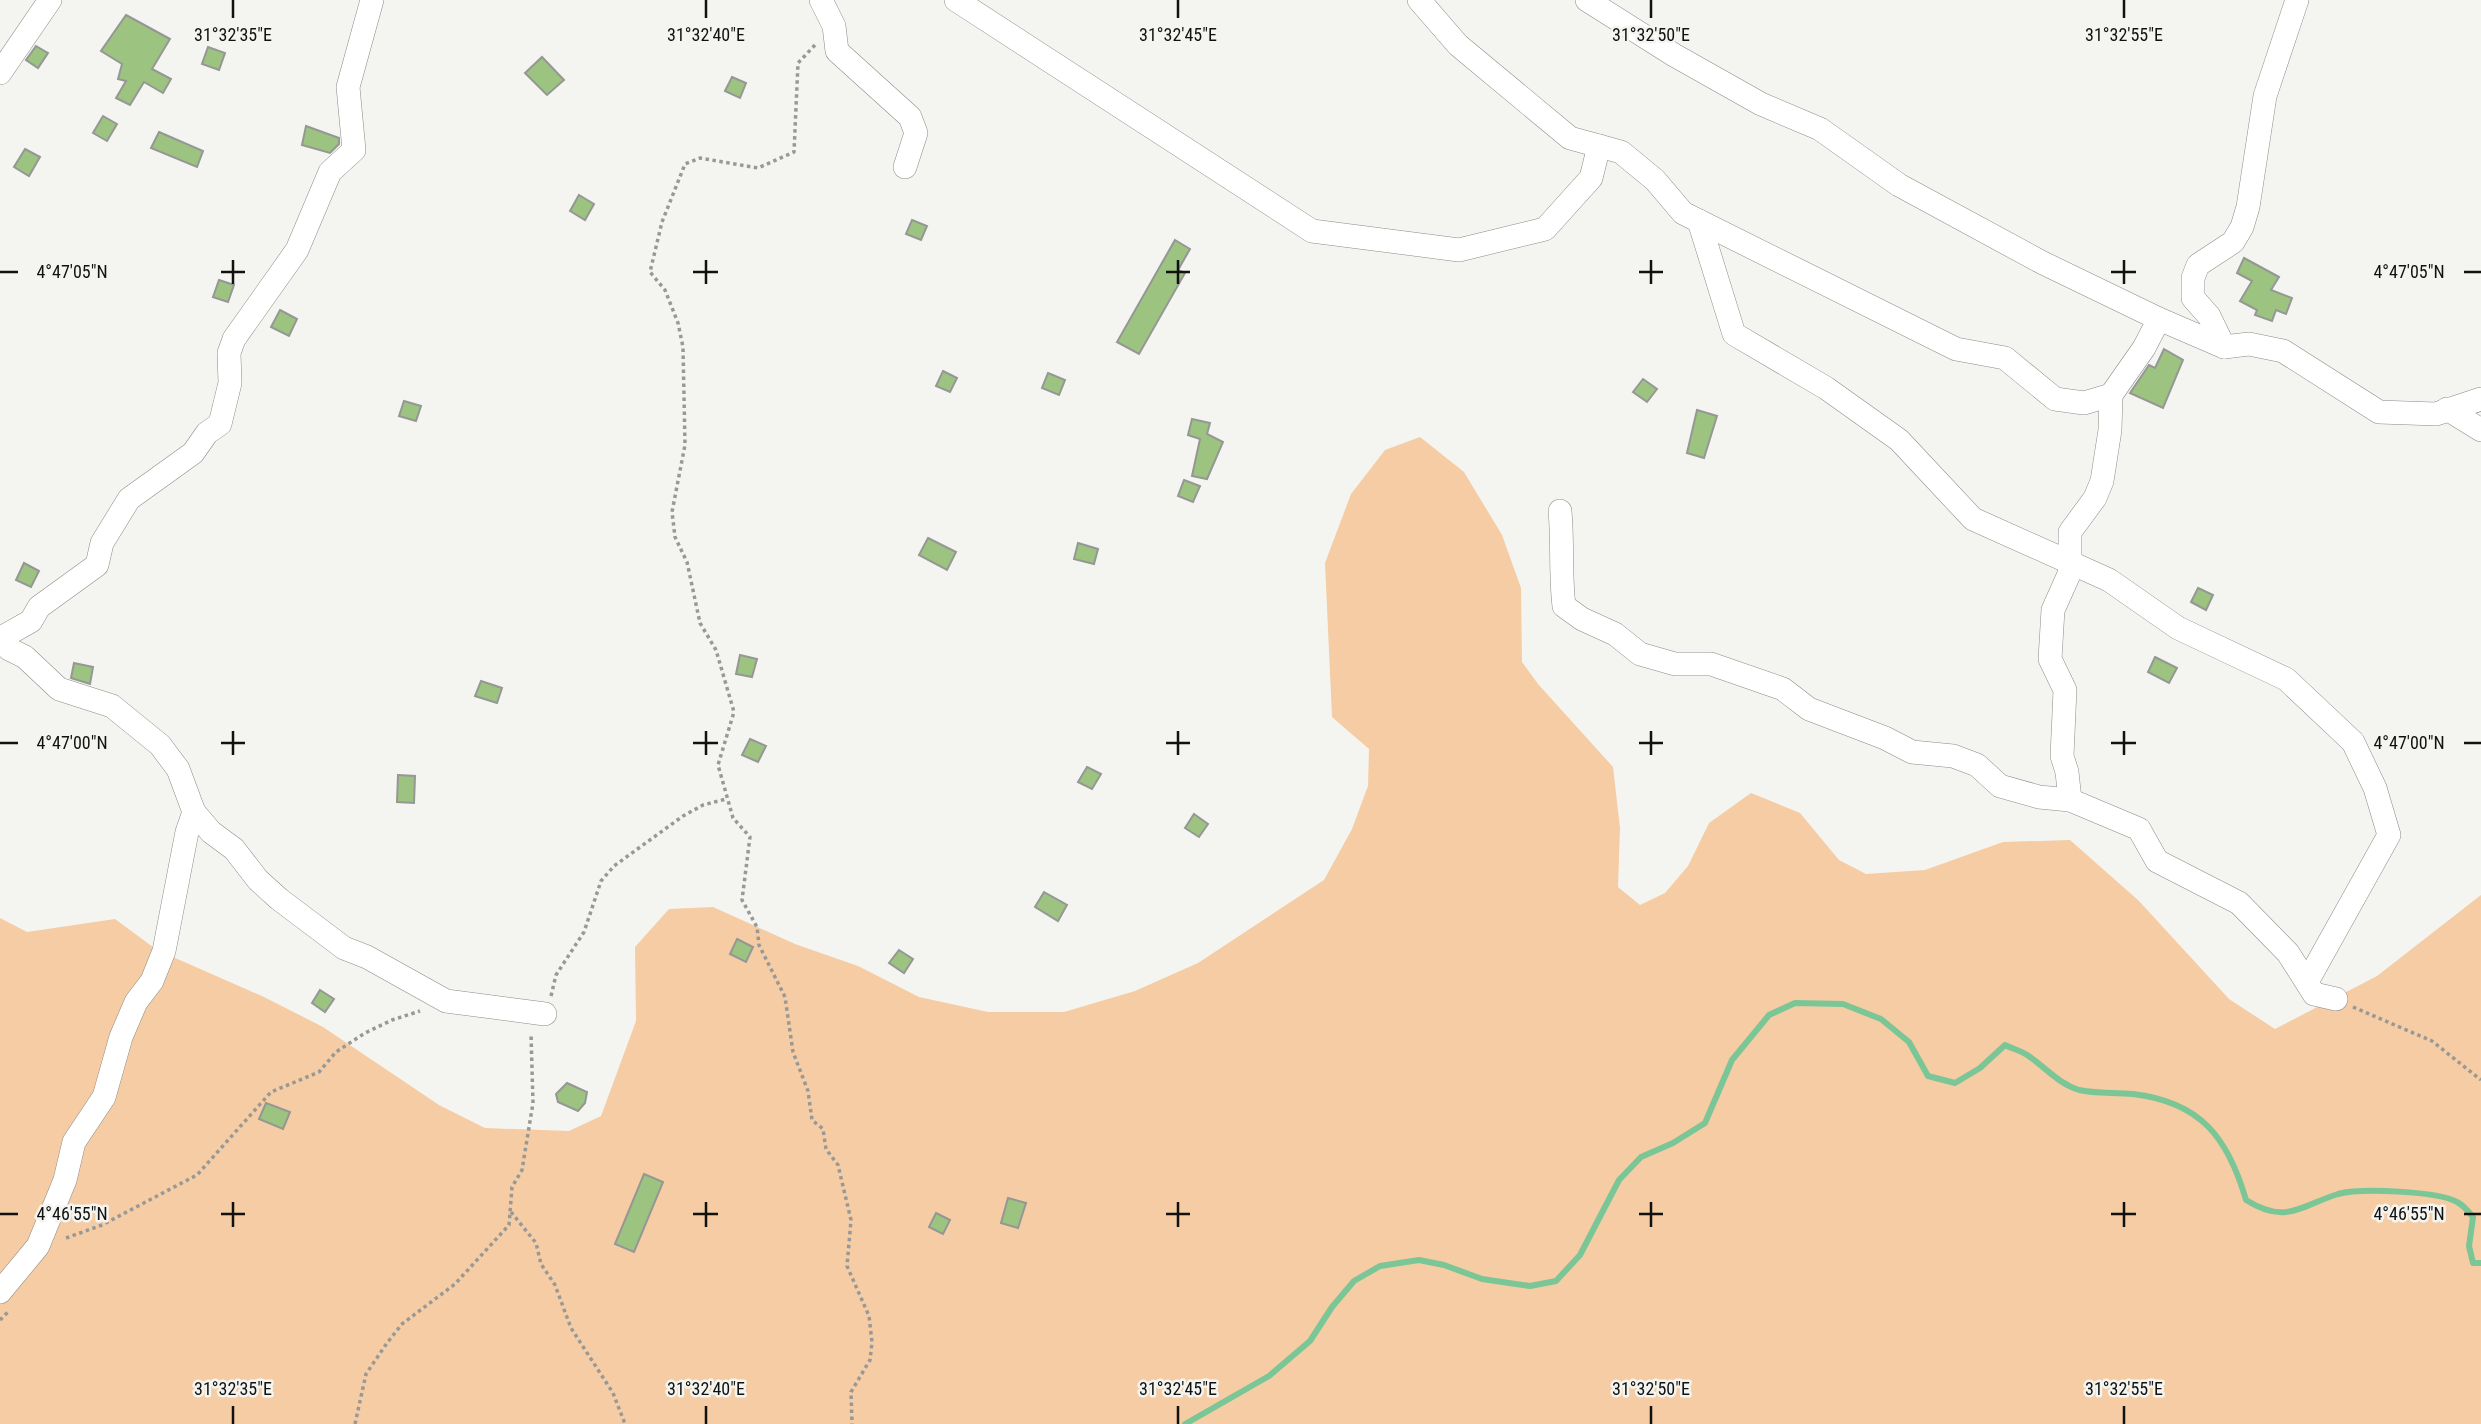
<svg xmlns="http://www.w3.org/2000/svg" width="2481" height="1424" viewBox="0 0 2481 1424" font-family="'Roboto Condensed',sans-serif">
<rect width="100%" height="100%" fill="#f4f5f1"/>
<path fill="#f5cca3" d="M 1420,437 L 1464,472 L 1502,535 L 1521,588 L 1522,662 L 1538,684 L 1613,767 L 1620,828 L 1618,887 L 1640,905 L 1665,893 L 1688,866 L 1709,823 L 1751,793 L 1800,813 L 1839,860 L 1866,874 L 1925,870 L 2003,842 L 2070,840 L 2139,901 L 2229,999 L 2275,1029 L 2377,976 L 2481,895 L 2481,1424 L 0,1424 L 0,918 L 27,932 L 115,919 L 157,950 L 264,997 L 323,1027 L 439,1105 L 485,1128 L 569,1131 L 601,1116 L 636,1021 L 635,947 L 669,909 L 713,907 L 795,944 L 858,966 L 919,997 L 988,1012 L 1064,1012 L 1135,991 L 1198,963 L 1324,880 L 1352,829 L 1368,786 L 1369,749 L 1332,717 L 1325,563 L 1351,494 L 1385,450 Z"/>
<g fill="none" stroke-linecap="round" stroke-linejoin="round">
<path stroke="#7bc696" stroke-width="6" d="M 1185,1424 L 1269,1376 L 1310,1341 L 1332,1307 L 1354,1281 L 1380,1266 L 1419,1260 L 1444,1265 L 1482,1279 L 1530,1286 L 1556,1281 L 1580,1255 L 1619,1180 L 1641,1157 L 1673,1143 L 1705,1123 L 1732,1060 L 1769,1015 L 1795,1003 L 1843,1004 L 1881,1019 L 1909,1042 L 1928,1076 L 1955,1083 L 1980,1068 L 2005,1045 C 2013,1049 2023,1051 2030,1057 C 2046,1068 2059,1084 2079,1090 C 2095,1094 2116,1092 2133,1094 C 2201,1102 2228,1138 2246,1200 C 2286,1225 2300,1206 2338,1194 C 2360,1188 2438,1191 2457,1202 C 2463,1205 2469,1212 2473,1217 L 2469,1246 L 2473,1263 L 2481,1263"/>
</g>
<g fill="#9cc480" stroke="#959794" stroke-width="2">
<path d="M 126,15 L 170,39 L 152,69 L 171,79 L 163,93 L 144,82 L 130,105 L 116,98 L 126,81 L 118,79 L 122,64 L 101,51 Z"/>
<path d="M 36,46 L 48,53 L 38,68 L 26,60 Z"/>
<path d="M 208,47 L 225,53 L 219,70 L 202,64 Z"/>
<path d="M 542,57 L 564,80 L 547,95 L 525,73 Z"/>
<path d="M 732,77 L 746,83 L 740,98 L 725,91 Z"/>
<path d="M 103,116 L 117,124 L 107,141 L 93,133 Z"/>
<path d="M 306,126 L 339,138 L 339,144 L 330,153 L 302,145 Z"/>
<path d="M 159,132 L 203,151 L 197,167 L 151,148 Z"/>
<path d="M 25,149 L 40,157 L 29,176 L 14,167 Z"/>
<path d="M 579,195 L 594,204 L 585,220 L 570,211 Z"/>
<path d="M 912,220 L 927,226 L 921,240 L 906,234 Z"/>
<path d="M 1175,240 L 1190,249 L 1178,270 L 1185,273 L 1139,354 L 1117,342 Z"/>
<path d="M 2244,258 L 2279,277 L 2271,290 L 2292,298 L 2286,314 L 2276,310 L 2272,321 L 2255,315 L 2257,310 L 2240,301 L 2252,281 L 2237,273 Z"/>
<path d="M 219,280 L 234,285 L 228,302 L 213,297 Z"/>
<path d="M 280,310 L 297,319 L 289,336 L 271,327 Z"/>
<path d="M 2164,349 L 2183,360 L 2163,408 L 2130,393 L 2149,365 L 2155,368 Z"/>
<path d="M 943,371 L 957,378 L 950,392 L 936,386 Z"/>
<path d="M 1048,373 L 1065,380 L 1059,395 L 1042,388 Z"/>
<path d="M 1643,379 L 1657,389 L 1647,402 L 1633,392 Z"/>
<path d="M 404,401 L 421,406 L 416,421 L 399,416 Z"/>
<path d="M 1697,410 L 1717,416 L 1704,458 L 1687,453 Z"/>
<path d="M 1192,419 L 1210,423 L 1207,434 L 1223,442 L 1207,479 L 1192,476 L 1200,439 L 1188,435 Z"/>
<path d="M 1184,480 L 1200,486 L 1193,502 L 1178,496 Z"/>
<path d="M 928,538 L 956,552 L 947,570 L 919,555 Z"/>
<path d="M 1078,543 L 1098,549 L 1094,564 L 1074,559 Z"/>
<path d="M 24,563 L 39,571 L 31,587 L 16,580 Z"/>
<path d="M 2198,588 L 2213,595 L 2206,610 L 2191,602 Z"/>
<path d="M 740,655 L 757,659 L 752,677 L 736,674 Z"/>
<path d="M 2155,657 L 2177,668 L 2169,683 L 2148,672 Z"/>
<path d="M 74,663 L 93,667 L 90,684 L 71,678 Z"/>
<path d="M 481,681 L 502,688 L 497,703 L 475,696 Z"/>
<path d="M 750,739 L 766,746 L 758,762 L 742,755 Z"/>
<path d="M 1087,767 L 1101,774 L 1092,789 L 1078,782 Z"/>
<path d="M 398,775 L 415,776 L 414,803 L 397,802 Z"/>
<path d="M 1194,814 L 1208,824 L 1199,837 L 1185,828 Z"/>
<path d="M 1044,892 L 1067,905 L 1058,921 L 1035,907 Z"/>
<path d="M 737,939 L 753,947 L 746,962 L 730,954 Z"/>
<path d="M 899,950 L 913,959 L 904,973 L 889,963 Z"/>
<path d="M 320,990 L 334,999 L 325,1012 L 312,1003 Z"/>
<path d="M 567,1083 L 587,1092 L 585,1103 L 578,1111 L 558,1102 L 556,1094 Z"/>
<path d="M 266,1103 L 290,1112 L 283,1129 L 259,1119 Z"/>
<path d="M 644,1174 L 663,1182 L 634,1252 L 615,1244 Z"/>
<path d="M 1008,1198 L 1026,1203 L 1018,1228 L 1001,1223 Z"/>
<path d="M 936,1213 L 950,1220 L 943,1234 L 929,1227 Z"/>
</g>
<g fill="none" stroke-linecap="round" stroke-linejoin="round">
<defs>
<g id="minor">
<path d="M 821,0 L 834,26 L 837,51 L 910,117 L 916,133 L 905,167"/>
<path d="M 956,0 L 1312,231 L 1459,250 L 1545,229 L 1591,178 L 1599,146"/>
<path d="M 1419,0 L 1458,45 L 1570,138 L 1621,152 L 1655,180 L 1683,213 L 1956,349 L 2005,358 L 2055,399 L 2084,403 L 2111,395 L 2144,348 L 2159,319 L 2224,347 L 2249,344 L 2283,351 L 2379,412 L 2436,414 L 2481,399"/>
<path d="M 1587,0 L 1674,55 L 1761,104 L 1820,129 L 1899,185 L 2043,263 L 2159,319"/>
<path d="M 0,73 L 50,0"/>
<path d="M 1699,221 L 1734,334 L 1826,388 L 1899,440 L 1973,519 L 2109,580 L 2178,628 L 2286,679 L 2353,742 L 2375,788 L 2389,835 L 2307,982"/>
<path d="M 2224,347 L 2209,316 L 2193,298 L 2193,278 L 2198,265 L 2233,242 L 2242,227 L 2248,207 L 2265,96 L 2297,0"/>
<path d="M 2447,409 L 2481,430"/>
<path d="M 1560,511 C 1563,543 1560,574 1564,606 L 1582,619 L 1615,634 L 1640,654 L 1675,664 L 1711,664 L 1783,689 L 1809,709 L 1885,738 L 1912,752 L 1953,756 L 1977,765 L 2000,786 L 2039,797 L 2070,800 L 2139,829 L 2157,861 L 2239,903 L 2288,953 L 2314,994 L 2336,999"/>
<path d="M 0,637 L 9,649 L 25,657 L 59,689 L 112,706 L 160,745 L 178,769 L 194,812 L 211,832 L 234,849 L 258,880 L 279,899 L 344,948 L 367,957 L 446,1001 L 545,1014"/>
<path d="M 1,638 L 31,621 L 39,607 L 97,565 L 102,543 L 129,499 L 193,453 L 207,433 L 220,424 L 230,383 L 229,353 L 234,339 L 297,250 L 330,172 L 354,150 L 348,87 L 372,0"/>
<path d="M 2070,800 L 2067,772 L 2062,756 L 2065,690 L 2050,659 L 2053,610 L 2070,572 L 2070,532 L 2095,498 L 2102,481 L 2110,430 L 2111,395"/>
<path d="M 0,1292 L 38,1246 L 65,1180 L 74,1142 L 104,1097 L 121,1037 L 136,1002 L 152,981 L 164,951 L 187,832 L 194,812"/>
</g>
</defs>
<use href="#minor" stroke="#8b8b87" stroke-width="24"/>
<g stroke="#989996" stroke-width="3.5" stroke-dasharray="3.5 3.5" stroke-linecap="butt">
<path d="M 815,45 L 798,63 L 794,152 L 758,168 L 700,158 L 685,164 L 662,222 L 650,272 L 665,290 L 678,323 L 683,347 L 685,445 L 672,512 L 675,537 L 687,562 L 700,623 L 716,650 L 734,712 L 718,765 L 733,818 L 750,837 L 742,900 L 757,927 L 759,945 L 785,997 L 793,1052 L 808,1091 L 812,1120 L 823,1129 L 826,1149 L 838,1165 L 851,1220 L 847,1266 L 869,1316 L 872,1342 L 870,1360 L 851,1392 L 852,1424"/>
<path d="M 551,996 L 556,975 L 584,932 L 601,881 L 614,866 L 683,816 L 703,805 L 726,799"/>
<path d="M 2353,1007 L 2432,1041 L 2481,1080"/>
<path d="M 511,1212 L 536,1243 L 541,1264 L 555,1285 L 571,1328 L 613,1393 L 625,1424"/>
<path d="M 66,1238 L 102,1225 L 197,1175 L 271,1092 L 319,1072 L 336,1052 L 365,1033 L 392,1020 L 420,1011"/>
<path d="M 0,1320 L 8,1312"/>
<path d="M 355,1424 L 366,1374 L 387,1343 L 402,1324 L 455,1284 L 509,1225 L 512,1187 L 522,1170 L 533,1103 L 531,1034"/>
</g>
<use href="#minor" stroke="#fff" stroke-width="23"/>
</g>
<path fill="none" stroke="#111210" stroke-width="2.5" d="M 233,0 L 233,18M 706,0 L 706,18M 1178,0 L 1178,18M 1651,0 L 1651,18M 2124,0 L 2124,18M 233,260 L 233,284M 706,260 L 706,284M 1178,260 L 1178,284M 1651,260 L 1651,284M 2124,260 L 2124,284M 0,272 L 18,272M 221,272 L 245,272M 693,272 L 718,272M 1166,272 L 1190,272M 1639,272 L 1663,272M 2111,272 L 2136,272M 2464,272 L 2481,272M 233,731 L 233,755M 706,731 L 706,755M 1178,731 L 1178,755M 1651,731 L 1651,755M 2124,731 L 2124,755M 0,743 L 18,743M 221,743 L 245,743M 693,743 L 718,743M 1166,743 L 1190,743M 1639,743 L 1663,743M 2111,743 L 2136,743M 2464,743 L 2481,743M 233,1202 L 233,1227M 706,1202 L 706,1227M 1178,1202 L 1178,1227M 1651,1202 L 1651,1227M 2124,1202 L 2124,1227M 0,1214 L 18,1214M 221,1214 L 245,1214M 693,1214 L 718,1214M 1166,1214 L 1190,1214M 1639,1214 L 1663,1214M 2111,1214 L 2136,1214M 2464,1214 L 2481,1214M 233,1406 L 233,1424M 706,1406 L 706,1424M 1178,1406 L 1178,1424M 1651,1406 L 1651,1424M 2124,1406 L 2124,1424"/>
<g font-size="18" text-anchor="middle" fill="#111210" stroke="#f4f5f1" stroke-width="5" stroke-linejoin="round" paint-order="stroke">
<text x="233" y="41">31°32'35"E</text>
<text x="706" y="41">31°32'40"E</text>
<text x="1178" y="41">31°32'45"E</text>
<text x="1651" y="41">31°32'50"E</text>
<text x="2124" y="41">31°32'55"E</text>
<text x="72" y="278">4°47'05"N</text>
<text x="2409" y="278">4°47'05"N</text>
<text x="72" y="749">4°47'00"N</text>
<text x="2409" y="749">4°47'00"N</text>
<text x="72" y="1220">4°46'55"N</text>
<text x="2409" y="1220">4°46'55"N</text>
<text x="233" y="1395">31°32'35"E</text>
<text x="706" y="1395">31°32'40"E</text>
<text x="1178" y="1395">31°32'45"E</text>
<text x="1651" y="1395">31°32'50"E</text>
<text x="2124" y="1395">31°32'55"E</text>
</g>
</svg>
